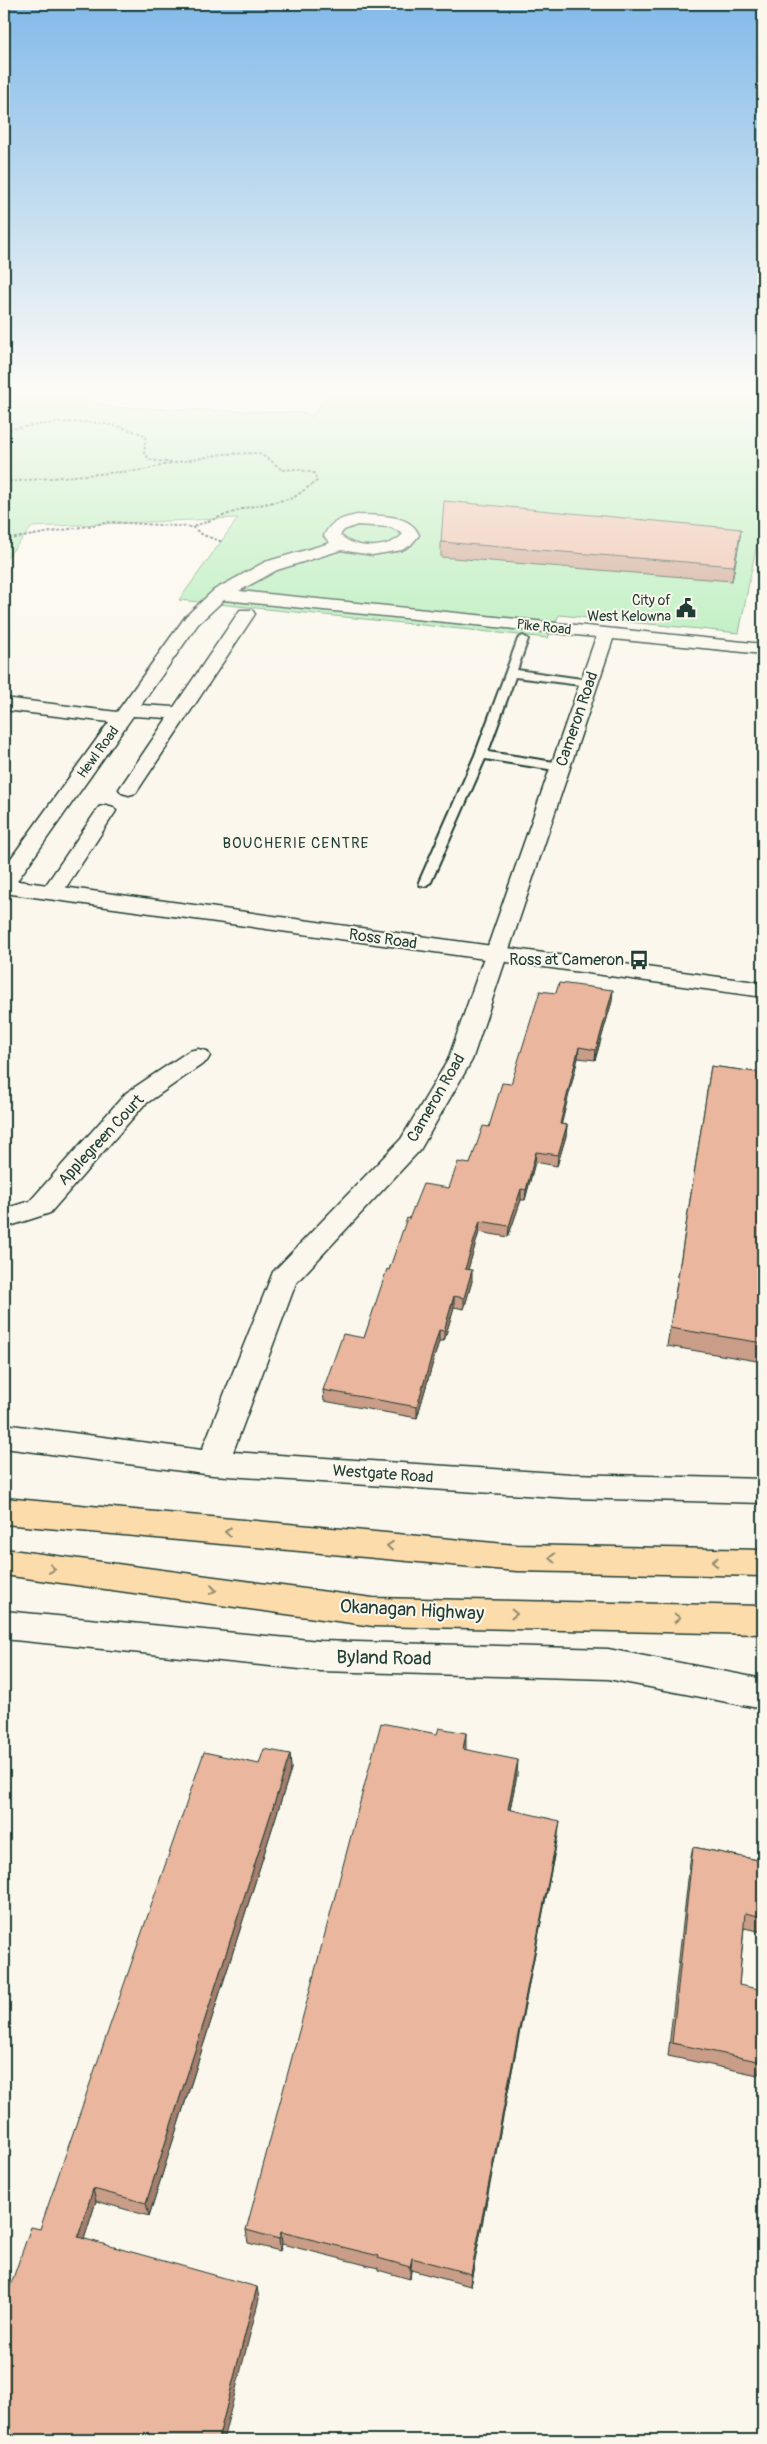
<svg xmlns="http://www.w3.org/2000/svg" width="767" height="2444" viewBox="0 0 767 2444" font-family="Pangolin,sans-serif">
<rect width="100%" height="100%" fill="#fbf7ec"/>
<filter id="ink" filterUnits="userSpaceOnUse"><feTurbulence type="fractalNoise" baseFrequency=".02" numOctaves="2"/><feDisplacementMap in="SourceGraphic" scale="10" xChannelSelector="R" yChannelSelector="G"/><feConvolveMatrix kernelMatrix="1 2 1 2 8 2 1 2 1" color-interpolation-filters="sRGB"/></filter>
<g filter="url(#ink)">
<path fill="#adecb3" stroke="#669474" d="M 4,389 L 48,389 L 111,407 L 306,413 L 311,417 L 332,389 L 763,389 L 763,513 L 739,633 L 559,615 L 548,638 L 179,600 L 238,518 L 32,527 L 4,561 Z"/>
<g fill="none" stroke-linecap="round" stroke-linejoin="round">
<defs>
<path id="service" d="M 523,636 L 528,639 L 517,670 L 589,680 L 595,683 L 589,686 L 515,677 L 488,752 L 561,763 L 567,767 L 561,771 L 485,759 L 431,882 L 425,886 L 420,885 L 419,882 L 475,755 L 518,639 Z"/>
<g id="minor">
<path d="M 357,515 C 377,516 410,513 419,535 L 411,545 L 402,550 L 372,555 L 341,550 L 277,570 L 239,591 L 763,644 L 763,654 L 613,639 L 472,1060 L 420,1150 L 296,1283 L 233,1452 L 571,1474 L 763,1479 L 763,1503 L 571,1498 L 213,1475 L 4,1448 L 4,1424 L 202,1450 L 273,1272 L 401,1139 L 448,1060 L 596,637 L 224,600 L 198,624 L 141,705 L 174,707 L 240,610 L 252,610 L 255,614 L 136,793 L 129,795 L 122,793 L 119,789 L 167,718 L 133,716 L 12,888 L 4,890 L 4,868 L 109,722 L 4,710 L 4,698 L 117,712 L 186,616 L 214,590 L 265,562 L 330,543 L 324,536 C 330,521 343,518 357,515 ZM 357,525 L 391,527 L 403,534 C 389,550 355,550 340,535 L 344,530 Z"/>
<path d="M 106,805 L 113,807 L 116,811 L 63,892 L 60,897 L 52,899 L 44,897 L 41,892 L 99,807 Z"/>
<path d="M 198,1049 L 207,1051 L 210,1056 L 207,1061 L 144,1105 L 50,1213 L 4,1228 L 4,1209 L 30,1201 L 126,1093 L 189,1051 Z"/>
<path d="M 4,1611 L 320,1641 L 608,1649 L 763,1679 L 763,1709 L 608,1679 L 320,1671 L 4,1639 Z"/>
</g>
<path id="tertiary" d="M 4,879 L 763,983 L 763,997 L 4,893 Z"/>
<g id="trunk">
<path d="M 4,1498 L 517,1545 L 763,1550 L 763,1576 L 517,1571 L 4,1524 Z"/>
<path d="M 4,1549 L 373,1598 L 763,1606 L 763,1634 L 373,1626 L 4,1575 Z"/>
</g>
</defs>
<use href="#service" stroke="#1f3d34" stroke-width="4"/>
<use href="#minor" stroke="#1f3d34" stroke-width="3"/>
<use href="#tertiary" stroke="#1f3d34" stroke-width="3"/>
<use href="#trunk" stroke="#1f3d34" stroke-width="3"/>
<g stroke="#1f3d34" stroke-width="2" stroke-dasharray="3 2" stroke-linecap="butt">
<path d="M 4,430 C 53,422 99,415 146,436 L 144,453 L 150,460 L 174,463 L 223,454 L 257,453 L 269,459 L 282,470 L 296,469 L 314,473 L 317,481 L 293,498 L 245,508 L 192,527 L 203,535 L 223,542"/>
<path d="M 4,482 L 144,470 L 172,463"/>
<path d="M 4,540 L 111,522 L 192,527"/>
</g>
<use href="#service" fill="#fbf7ec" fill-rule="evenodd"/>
<use href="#minor" fill="#fbf7ec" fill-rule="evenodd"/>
<use href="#tertiary" fill="#fbf7ec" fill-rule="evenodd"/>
<use href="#trunk" fill="#fddcac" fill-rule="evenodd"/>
</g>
<g fill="#c99d87" stroke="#1f3d34">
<path d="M 763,522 L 763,558 L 758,558 Z"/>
<path d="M 741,529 L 739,544 L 732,581 L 441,557 L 441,542 Z"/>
<path d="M 612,1001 L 595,1060 L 578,1058 L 561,1124 L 567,1125 L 566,1136 L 557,1166 L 535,1162 L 525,1200 L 521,1200 L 508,1237 L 479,1232 L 468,1269 L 472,1281 L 464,1309 L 454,1307 L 444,1341 L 439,1341 L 417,1418 L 324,1401 L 323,1390 L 364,1338 L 389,1270 L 409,1219 L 449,1188 L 470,1164 L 511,1084 Z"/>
<path d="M 711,1066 L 763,1073 L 763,1362 L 667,1346 Z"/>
<path d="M 465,1749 L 517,1775 L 510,1809 L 558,1835 L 470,2286 L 411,2270 L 410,2279 L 378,2270 L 378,2268 L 282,2244 L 280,2251 L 248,2243 L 246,2230 Z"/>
<path d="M 290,1754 L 291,1769 L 149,2216 L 96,2201 L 84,2239 L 259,2299 L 40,2229 L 259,1764 Z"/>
<path d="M 693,1847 L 763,1861 L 763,1932 L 744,1928 L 739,1985 L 762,2062 L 758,2075 L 668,2056 L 690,1862 Z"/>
</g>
<g fill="#a47f6e" stroke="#1f3d34">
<path d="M 741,529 L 739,544 L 732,581 L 734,566 Z"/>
<path d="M 613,990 L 612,1001 L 595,1060 L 596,1050 Z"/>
<path d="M 579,1047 L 578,1058 L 559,1134 L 560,1124 Z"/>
<path d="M 567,1125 L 566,1136 L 557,1166 L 558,1155 Z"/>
<path d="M 536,1152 L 535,1162 L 525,1200 L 526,1190 Z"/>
<path d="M 521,1189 L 521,1200 L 508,1237 L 509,1226 Z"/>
<path d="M 480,1221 L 479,1232 L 465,1280 L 465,1269 Z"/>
<path d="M 472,1270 L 472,1281 L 464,1309 L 464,1298 Z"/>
<path d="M 454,1296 L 454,1307 L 444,1341 L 444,1331 Z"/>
<path d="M 439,1330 L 439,1341 L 417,1418 L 417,1407 Z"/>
<path d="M 466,1733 L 466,1748 L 462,1763 L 463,1749 Z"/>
<path d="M 290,1754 L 291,1769 L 149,2216 L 146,2203 Z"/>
<path d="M 518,1760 L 517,1775 L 507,1823 L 508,1809 Z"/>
<path d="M 560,1821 L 558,1835 L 470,2286 L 471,2274 Z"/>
<path d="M 93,2189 L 96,2201 L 81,2249 L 78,2237 Z"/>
<path d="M 281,2232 L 282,2244 L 280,2251 L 279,2239 Z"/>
<path d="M 412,2258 L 411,2270 L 410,2279 L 410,2267 Z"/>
<path d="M 257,2287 L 259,2299 L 223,2440 L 218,2440 Z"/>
</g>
<g fill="#eab69d" stroke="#1f3d34">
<path d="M 444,501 L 741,529 L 734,566 L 441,542 Z"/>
<path d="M 763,522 L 763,543 L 760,543 Z"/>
<path d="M 559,983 L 613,990 L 596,1050 L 579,1047 L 560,1124 L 567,1125 L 558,1155 L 536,1152 L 526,1190 L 521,1189 L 509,1226 L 480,1221 L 465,1269 L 472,1270 L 464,1298 L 454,1296 L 444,1331 L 439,1330 L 417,1407 L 323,1390 L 343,1334 L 364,1338 L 387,1269 L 389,1270 L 407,1218 L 409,1219 L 423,1184 L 449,1188 L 458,1162 L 470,1164 L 483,1126 L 489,1127 L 502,1083 L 511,1084 L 540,991 L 556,993 Z"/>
<path d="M 711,1066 L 763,1073 L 763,1343 L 670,1328 Z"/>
<path d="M 381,1723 L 437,1734 L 439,1728 L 466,1733 L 463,1749 L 518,1760 L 508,1809 L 560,1821 L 471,2274 L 412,2258 L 410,2267 L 378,2258 L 379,2256 L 281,2232 L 279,2239 L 246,2230 Z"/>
<path d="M 264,1749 L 290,1754 L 146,2203 L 93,2189 L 78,2237 L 257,2287 L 218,2440 L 4,2440 L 4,2304 L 31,2227 L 40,2229 L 204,1752 L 259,1764 Z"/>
<path d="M 693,1847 L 763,1861 L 763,1917 L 745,1913 L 739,1985 L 763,1990 L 763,2046 L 762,2062 L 672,2043 Z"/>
</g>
<defs><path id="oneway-chevron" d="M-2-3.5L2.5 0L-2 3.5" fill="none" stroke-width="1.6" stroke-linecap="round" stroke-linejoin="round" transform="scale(1.25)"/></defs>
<g stroke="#8e8c70">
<use href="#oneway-chevron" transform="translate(228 1532) rotate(-175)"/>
<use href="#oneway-chevron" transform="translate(390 1546) rotate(-175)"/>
<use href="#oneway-chevron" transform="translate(552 1558) rotate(-179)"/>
<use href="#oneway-chevron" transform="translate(715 1562) rotate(-179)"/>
<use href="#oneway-chevron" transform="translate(52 1569) rotate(8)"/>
<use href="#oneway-chevron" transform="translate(213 1590) rotate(8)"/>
<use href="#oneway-chevron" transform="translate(514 1614) rotate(1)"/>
<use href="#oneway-chevron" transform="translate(677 1618) rotate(1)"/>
</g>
</g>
<linearGradient id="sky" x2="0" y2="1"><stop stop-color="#83bae9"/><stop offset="0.53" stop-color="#fdfbf6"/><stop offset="1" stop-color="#fdfbf6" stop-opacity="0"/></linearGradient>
<rect width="767" height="731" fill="url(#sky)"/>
<defs>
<symbol id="civic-bare" viewBox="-9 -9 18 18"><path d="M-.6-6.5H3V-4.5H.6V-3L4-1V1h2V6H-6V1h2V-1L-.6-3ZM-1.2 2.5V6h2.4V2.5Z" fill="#1f3d34" stroke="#fbf7ec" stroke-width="2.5" paint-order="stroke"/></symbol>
<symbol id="bus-bare" viewBox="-9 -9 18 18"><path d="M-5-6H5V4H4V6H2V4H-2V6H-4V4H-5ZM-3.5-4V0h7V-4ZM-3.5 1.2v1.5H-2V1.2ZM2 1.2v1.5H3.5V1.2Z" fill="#1f3d34" stroke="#fbf7ec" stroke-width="2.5" paint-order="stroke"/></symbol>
</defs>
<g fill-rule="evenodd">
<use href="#civic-bare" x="672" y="594" width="28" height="28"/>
<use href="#bus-bare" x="625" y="946" width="28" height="28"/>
</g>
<g text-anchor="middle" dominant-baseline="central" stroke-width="4" stroke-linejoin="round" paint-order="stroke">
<g font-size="14" fill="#1f3d34" stroke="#fbf7ec" text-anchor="end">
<text x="671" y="600">City of<tspan x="671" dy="16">West Kelowna</tspan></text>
</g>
<g font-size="14" fill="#1f3d34" stroke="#fbf7ec">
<text transform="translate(544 627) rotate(6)">Pike Road</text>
<text transform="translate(98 752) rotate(-54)">Hewl Road</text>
</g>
<g font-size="15" letter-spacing="1" fill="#1f3d34" stroke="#fbf7ec">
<text x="296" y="843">BOUCHERIE CENTRE</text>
</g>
<g font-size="16" fill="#1f3d34" stroke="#fbf7ec">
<text transform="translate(577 719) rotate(-71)">Cameron Road</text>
<text transform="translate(383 939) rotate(8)">Ross Road</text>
<text transform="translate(436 1098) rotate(-60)">Cameron Road</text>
<text transform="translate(101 1140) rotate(-47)">Applegreen Court</text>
<text transform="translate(383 1474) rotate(4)">Westgate Road</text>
</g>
<g font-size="16" fill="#1f3d34" stroke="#fbf7ec" text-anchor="end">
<text x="624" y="960">Ross at Cameron</text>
</g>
<g font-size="19" fill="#1f3d34" stroke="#fbf7ec">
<text transform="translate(412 1610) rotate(3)">Okanagan Highway</text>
<text transform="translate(384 1658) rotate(1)">Byland Road</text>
</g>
</g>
<rect width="767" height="2444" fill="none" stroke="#fbf7ec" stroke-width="20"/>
<rect x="10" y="10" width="747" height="2424" fill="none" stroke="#1f3d34" stroke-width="2" filter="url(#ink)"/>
</svg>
